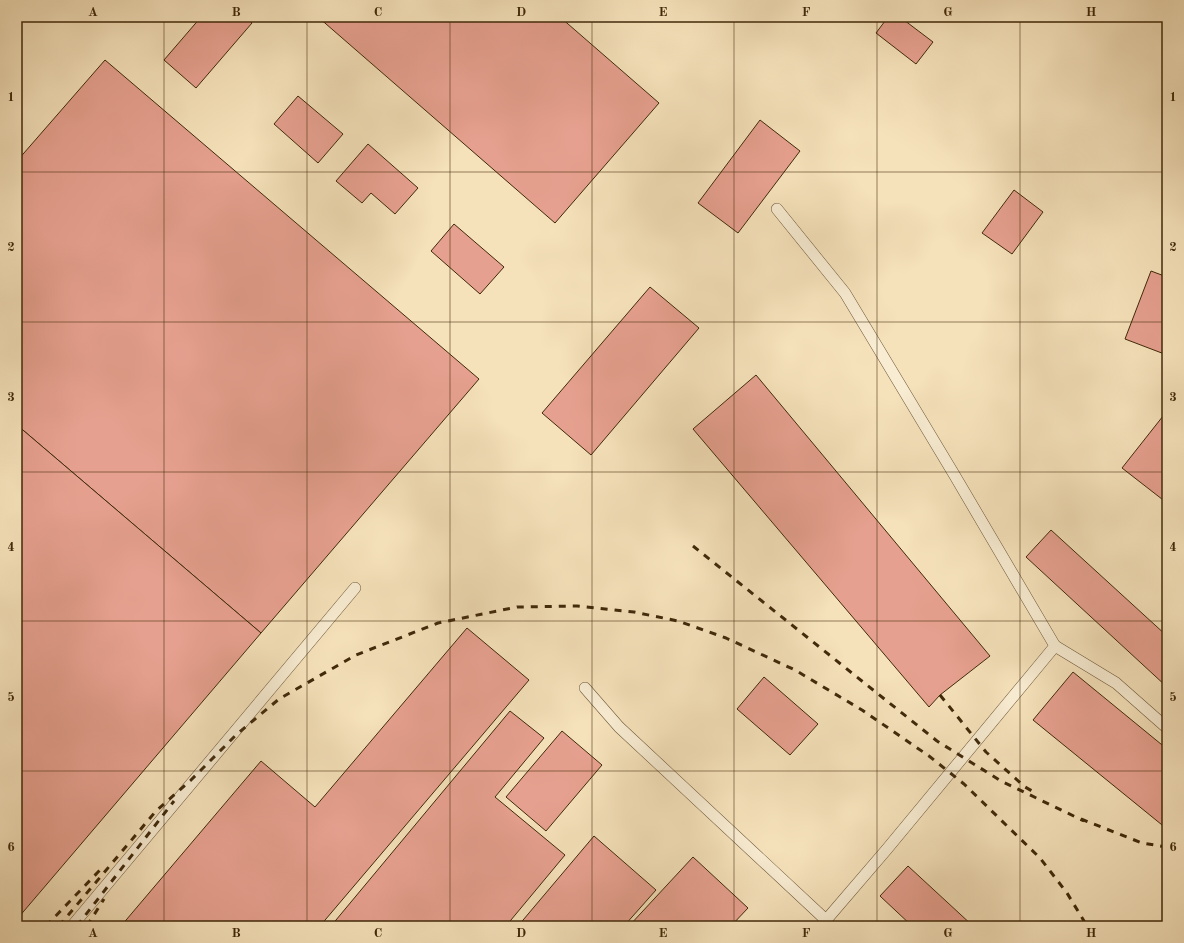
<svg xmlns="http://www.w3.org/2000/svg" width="1184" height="943" viewBox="0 0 1184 943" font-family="'Old Standard TT',serif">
<rect width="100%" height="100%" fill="#f5e1ba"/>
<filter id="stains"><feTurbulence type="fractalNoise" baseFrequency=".005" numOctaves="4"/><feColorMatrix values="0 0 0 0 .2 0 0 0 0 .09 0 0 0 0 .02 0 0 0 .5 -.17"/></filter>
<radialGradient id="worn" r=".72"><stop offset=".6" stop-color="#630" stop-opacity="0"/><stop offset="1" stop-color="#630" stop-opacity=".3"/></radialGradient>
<g fill="#e6a08f" stroke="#40290a">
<path d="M 201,17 L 245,17 L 252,23 L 196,88 L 164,60 Z"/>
<path d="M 318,17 L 560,17 L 659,103 L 555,223 Z"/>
<path d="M 888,17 L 900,17 L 933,42 L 916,64 L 876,33 Z"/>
<path d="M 105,60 L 479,379 L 261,633 L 17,425 L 17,161 Z"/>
<path d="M 298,96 L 343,134 L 318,163 L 274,124 Z"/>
<path d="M 760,120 L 800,151 L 738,233 L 698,203 Z"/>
<path d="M 368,144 L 418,188 L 395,214 L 371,193 L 362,203 L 336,181 Z"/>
<path d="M 1014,190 L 1043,212 L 1012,254 L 982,233 Z"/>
<path d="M 454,224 L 504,267 L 480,294 L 431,251 Z"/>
<path d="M 1151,271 L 1167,277 L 1167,355 L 1125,339 Z"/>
<path d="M 650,287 L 699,328 L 591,455 L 542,413 Z"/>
<path d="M 756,375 L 990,656 L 940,695 L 929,707 L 693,429 Z"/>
<path d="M 1167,411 L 1167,503 L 1122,468 Z"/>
<path d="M 17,425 L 261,633 L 18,918 L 17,917 Z"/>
<path d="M 1051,530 L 1167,636 L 1167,687 L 1026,557 Z"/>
<path d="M 467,628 L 529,680 L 320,926 L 121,926 L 261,761 L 315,807 Z"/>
<path d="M 1073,672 L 1167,749 L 1167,829 L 1033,720 Z"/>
<path d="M 764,677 L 818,724 L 790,755 L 737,709 Z"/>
<path d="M 510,711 L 544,738 L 495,797 L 565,855 L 506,926 L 331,926 Z"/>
<path d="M 562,731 L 602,765 L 546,831 L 506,797 Z"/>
<path d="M 594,836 L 656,890 L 624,926 L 518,926 Z"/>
<path d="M 693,857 L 748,908 L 731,926 L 629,926 Z"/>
<path d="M 908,866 L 973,926 L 912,926 L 880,896 Z"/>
</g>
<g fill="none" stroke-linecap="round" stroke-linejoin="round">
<defs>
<g id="service">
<path d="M 777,209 L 845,293 L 955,476 L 1055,646 L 887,849 L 821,926"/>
<path d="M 1055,646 L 1116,683 L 1167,728"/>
<path d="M 585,688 L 619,727 L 826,920"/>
<path d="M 72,926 L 355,588"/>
</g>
</defs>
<use href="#service" stroke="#6d5736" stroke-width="12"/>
<use href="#service" stroke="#f8ecd2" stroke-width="11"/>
<g stroke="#40290a" stroke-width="3" stroke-dasharray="7 7" stroke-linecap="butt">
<path d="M 693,546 L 937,741 L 1001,781 L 1084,821"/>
<path d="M 940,695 L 986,752 L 1025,787 L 1032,791"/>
<path d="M 1081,819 L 1142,843 L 1167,847"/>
<path d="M 46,926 L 100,870"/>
<path d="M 59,926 L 156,811 L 191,780 L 236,735 L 279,699 L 356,655 L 438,623 L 517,607 L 577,606 L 634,612 L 678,621 L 726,638 L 795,670 L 862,710 L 929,756 L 964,784 L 1040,858 L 1067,893 L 1087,926"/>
<path d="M 77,926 L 174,801"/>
<path d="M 87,926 L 104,899"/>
</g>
</g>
<path fill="none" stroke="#40290a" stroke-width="1" stroke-opacity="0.55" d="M 164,17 L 164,926M 307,17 L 307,926M 450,17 L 450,926M 592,17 L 592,926M 734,17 L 734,926M 877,17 L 877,926M 1020,17 L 1020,926M 17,172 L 1167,172M 17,322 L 1167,322M 17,472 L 1167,472M 17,621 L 1167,621M 17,771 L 1167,771"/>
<rect width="1184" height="943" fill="none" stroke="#f5e1ba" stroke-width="44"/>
<rect x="22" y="22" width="1140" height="899" fill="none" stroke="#40290a" stroke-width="1.5"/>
<g font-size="13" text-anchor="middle" font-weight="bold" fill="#40290a">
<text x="93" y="16">A</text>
<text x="236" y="16">B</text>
<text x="378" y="16">C</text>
<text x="521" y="16">D</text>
<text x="663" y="16">E</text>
<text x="806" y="16">F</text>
<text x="948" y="16">G</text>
<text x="1091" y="16">H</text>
<text x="11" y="101">1</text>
<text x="1173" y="101">1</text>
<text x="11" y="251">2</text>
<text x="1173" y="251">2</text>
<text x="11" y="401">3</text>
<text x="1173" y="401">3</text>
<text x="11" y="551">4</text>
<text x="1173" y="551">4</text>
<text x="11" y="701">5</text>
<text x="1173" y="701">5</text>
<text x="11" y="851">6</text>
<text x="1173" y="851">6</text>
<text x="93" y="937">A</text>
<text x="236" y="937">B</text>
<text x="378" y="937">C</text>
<text x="521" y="937">D</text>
<text x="663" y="937">E</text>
<text x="806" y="937">F</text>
<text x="948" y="937">G</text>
<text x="1091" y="937">H</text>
</g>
<rect width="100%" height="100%" filter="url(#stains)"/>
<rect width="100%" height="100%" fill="url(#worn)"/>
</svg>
